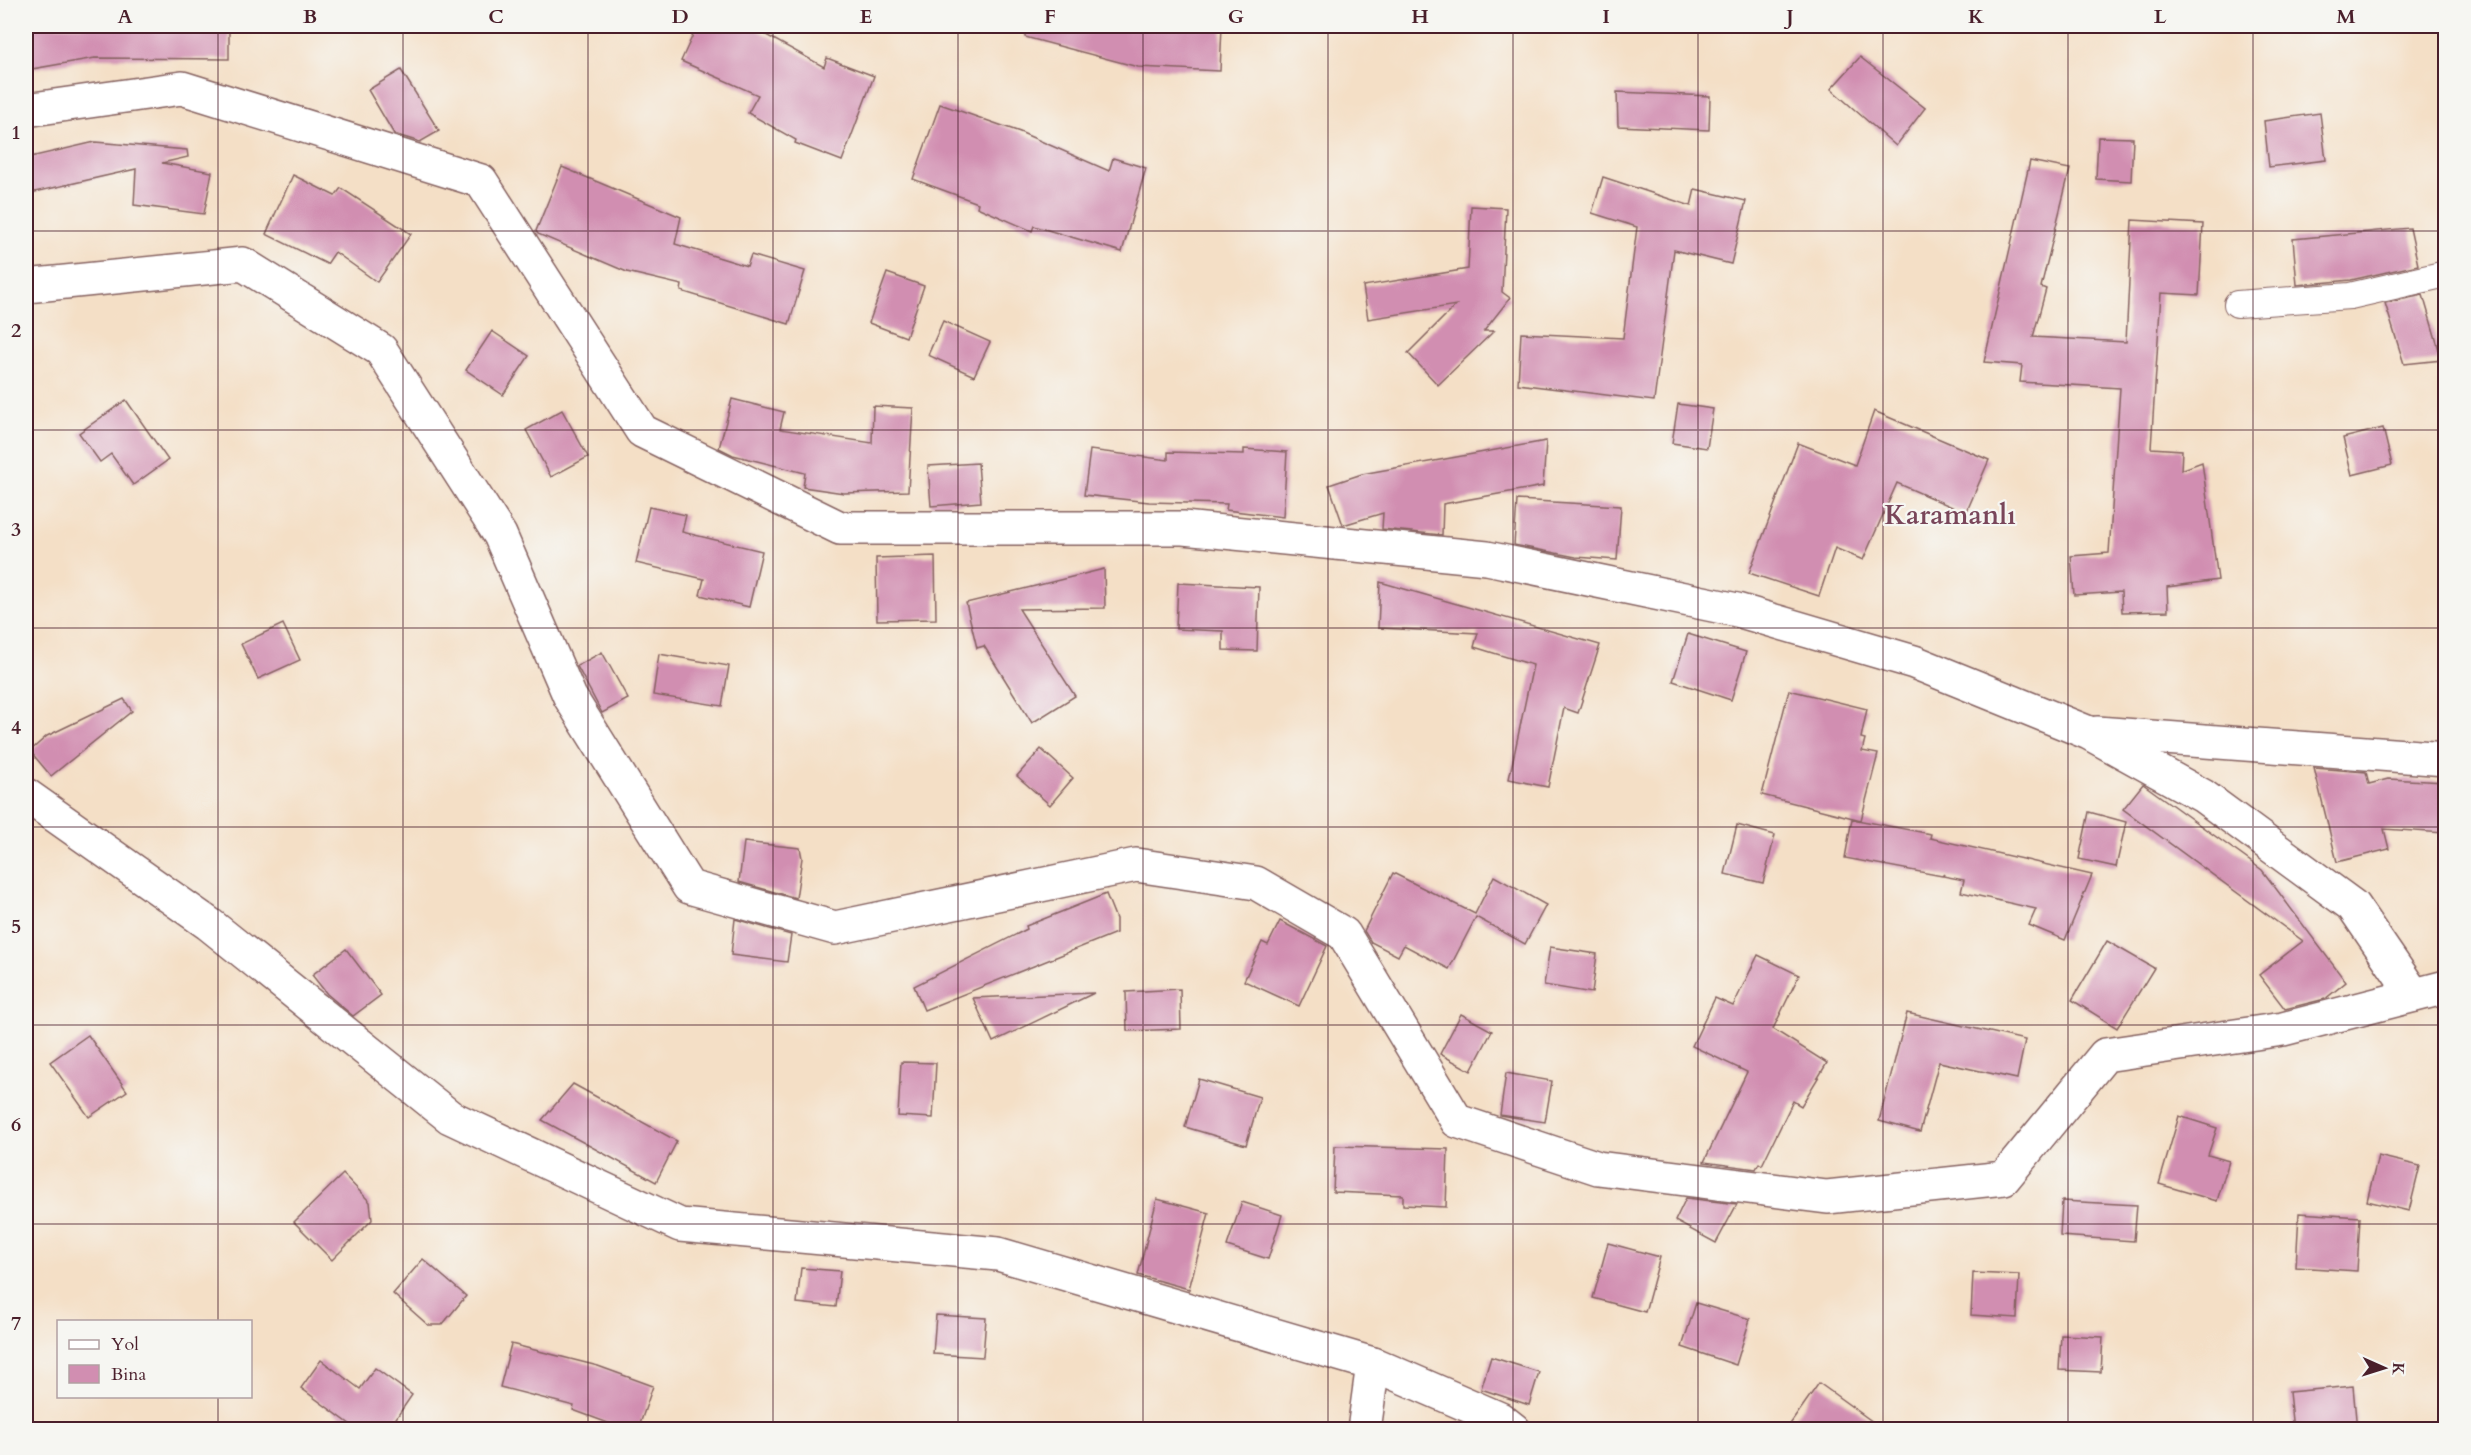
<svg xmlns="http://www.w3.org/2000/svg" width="2471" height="1455" viewBox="0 0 2471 1455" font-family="Cardo,serif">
<rect width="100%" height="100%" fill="#f6f6f2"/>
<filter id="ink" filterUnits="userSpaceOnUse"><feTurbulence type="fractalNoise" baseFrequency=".0167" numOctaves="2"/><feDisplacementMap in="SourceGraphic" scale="12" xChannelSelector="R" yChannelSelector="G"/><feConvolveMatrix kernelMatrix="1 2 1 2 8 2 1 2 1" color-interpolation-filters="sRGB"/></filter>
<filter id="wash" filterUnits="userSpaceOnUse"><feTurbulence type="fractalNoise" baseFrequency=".008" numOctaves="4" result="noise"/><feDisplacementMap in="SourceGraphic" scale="24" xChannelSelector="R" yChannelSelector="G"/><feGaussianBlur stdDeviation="1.35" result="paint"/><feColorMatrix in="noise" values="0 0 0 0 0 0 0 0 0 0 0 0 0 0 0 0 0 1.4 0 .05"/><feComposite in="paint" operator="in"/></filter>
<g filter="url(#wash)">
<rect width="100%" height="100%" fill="#f4dfc6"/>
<g id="blocks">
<g fill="#d18eb1">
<path d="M 26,26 L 229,26 L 229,59 L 95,58 L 26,70 Z"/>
<path d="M 697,26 L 750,26 L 824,67 L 827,58 L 874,76 L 842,161 L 795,143 L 796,140 L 748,113 L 758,95 L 681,61 Z"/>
<path d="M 1026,26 L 1222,26 L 1220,71 L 1138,67 L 1025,37 Z"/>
<path d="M 1860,57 L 1925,108 L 1896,146 L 1831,89 Z"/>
<path d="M 401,70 L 439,131 L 420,142 L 394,134 L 368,90 Z"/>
<path d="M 1617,92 L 1710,96 L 1709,130 L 1618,126 Z"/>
<path d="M 940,104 L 1020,132 L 1109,171 L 1113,158 L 1146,168 L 1122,252 L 1034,226 L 1032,231 L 977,207 L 978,203 L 913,179 Z"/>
<path d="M 2320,113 L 2326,160 L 2269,167 L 2264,121 Z"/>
<path d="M 2098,137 L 2133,138 L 2131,181 L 2096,179 Z"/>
<path d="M 95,142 L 187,150 L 188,157 L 162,163 L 212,172 L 204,214 L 134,205 L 136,169 L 26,194 L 26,158 Z"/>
<path d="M 2030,161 L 2070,169 L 2041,287 L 2046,289 L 2033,337 L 2126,342 L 2132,220 L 2203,224 L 2199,295 L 2161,293 L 2151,448 L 2182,450 L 2181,470 L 2202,462 L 2218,580 L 2167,587 L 2168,611 L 2122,612 L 2121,592 L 2074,595 L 2071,556 L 2109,553 L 2120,388 L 2020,382 L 2022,365 L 1984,362 Z"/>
<path d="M 562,167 L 681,217 L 675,244 L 747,266 L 751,255 L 805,271 L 789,324 L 681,291 L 682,285 L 627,272 L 538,234 L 536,231 Z"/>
<path d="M 293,175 L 335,196 L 341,188 L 411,234 L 377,282 L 335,252 L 327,264 L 266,234 Z"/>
<path d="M 1603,177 L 1691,206 L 1695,189 L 1746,201 L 1731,264 L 1674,250 L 1654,401 L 1518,384 L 1521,333 L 1623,338 L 1637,227 L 1592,213 Z"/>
<path d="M 1471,206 L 1506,208 L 1502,292 L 1510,298 L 1484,331 L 1494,331 L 1438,385 L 1408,353 L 1456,305 L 1368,319 L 1363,286 L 1468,269 Z"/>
<path d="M 2410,228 L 2418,265 L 2351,280 L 2297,285 L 2293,239 Z"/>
<path d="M 887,273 L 924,286 L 906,337 L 869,323 Z"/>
<path d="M 2423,295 L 2442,360 L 2404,364 L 2385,303 Z"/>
<path d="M 943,321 L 990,342 L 974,376 L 928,355 Z"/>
<path d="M 492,331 L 529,356 L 503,395 L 466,370 Z"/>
<path d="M 732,399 L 784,412 L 780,429 L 872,443 L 873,406 L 913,408 L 908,491 L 844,493 L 803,487 L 805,473 L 733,455 L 719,448 Z"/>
<path d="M 126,400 L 168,460 L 133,485 L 111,454 L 100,462 L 79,433 Z"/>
<path d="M 1678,404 L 1713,409 L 1707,448 L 1672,443 Z"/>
<path d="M 562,410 L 588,457 L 551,477 L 526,430 Z"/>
<path d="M 1874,411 L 1989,460 L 1966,513 L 1897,483 L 1863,560 L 1835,548 L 1819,596 L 1749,573 L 1798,443 L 1855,465 Z"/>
<path d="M 2383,428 L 2392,465 L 2352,475 L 2343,438 Z"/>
<path d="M 1546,441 L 1543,486 L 1443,504 L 1442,535 L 1382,529 L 1383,513 L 1343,525 L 1329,485 L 1362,474 Z"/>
<path d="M 1244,449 L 1287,452 L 1283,517 L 1226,510 L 1227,504 L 1149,502 L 1084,495 L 1090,450 L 1168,460 L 1168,452 L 1244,454 Z"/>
<path d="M 978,463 L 981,502 L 931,506 L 928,466 Z"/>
<path d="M 1517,500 L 1621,506 L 1617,560 L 1576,557 L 1514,545 Z"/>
<path d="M 649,507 L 686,515 L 682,532 L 762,551 L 749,607 L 700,595 L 704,579 L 636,563 Z"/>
<path d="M 935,556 L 936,619 L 877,620 L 876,558 Z"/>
<path d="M 1104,569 L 1105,608 L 1019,609 L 1075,696 L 1032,723 L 984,646 L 977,648 L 966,603 Z"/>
<path d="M 1380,582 L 1600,645 L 1578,713 L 1564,708 L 1548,787 L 1509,779 L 1533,665 L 1474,647 L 1478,633 L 1378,628 Z"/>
<path d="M 1178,583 L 1259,587 L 1257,651 L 1223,650 L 1223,631 L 1176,629 Z"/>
<path d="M 283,624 L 300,660 L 258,679 L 241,644 Z"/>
<path d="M 1688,634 L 1746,652 L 1731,700 L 1673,681 Z"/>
<path d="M 602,652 L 628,699 L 602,713 L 577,666 Z"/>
<path d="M 659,654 L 729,666 L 722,706 L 653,695 Z"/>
<path d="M 1789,690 L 1867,709 L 1861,738 L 1865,739 L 1862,751 L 1878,754 L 1861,820 L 1762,795 Z"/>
<path d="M 124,699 L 132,711 L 51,776 L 30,751 L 47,736 Z"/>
<path d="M 1041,749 L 1073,778 L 1050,805 L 1017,776 Z"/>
<path d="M 2314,768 L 2366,772 L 2369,784 L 2388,779 L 2445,782 L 2445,833 L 2384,829 L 2389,849 L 2337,862 Z"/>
<path d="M 2143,784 L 2262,870 L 2346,982 L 2325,999 L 2285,1009 L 2259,975 L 2303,941 L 2123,809 Z"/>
<path d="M 2089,812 L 2126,822 L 2116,867 L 2079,859 Z"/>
<path d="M 1852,819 L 1931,834 L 1930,838 L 2092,875 L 2065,940 L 2029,925 L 2036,909 L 1961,892 L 1964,880 L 1943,876 L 1944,874 L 1942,876 L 1845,858 Z"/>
<path d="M 1737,825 L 1775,835 L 1763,883 L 1725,874 Z"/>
<path d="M 744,842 L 800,848 L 802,858 L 796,898 L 739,882 Z"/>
<path d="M 1393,873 L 1475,914 L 1494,876 L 1546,905 L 1525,944 L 1476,917 L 1449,969 L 1404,945 L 1398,956 L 1371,942 L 1364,931 Z"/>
<path d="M 1106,894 L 1116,919 L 1116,933 L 924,1010 L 914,986 L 1027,929 L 1026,926 Z"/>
<path d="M 735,919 L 791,935 L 787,962 L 731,955 Z"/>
<path d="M 1280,921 L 1327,946 L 1299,1006 L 1244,981 L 1262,942 L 1268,945 Z"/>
<path d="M 2107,941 L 2154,968 L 2117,1028 L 2072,1000 Z"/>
<path d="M 1550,947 L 1597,954 L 1592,993 L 1544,985 Z"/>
<path d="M 346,949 L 381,995 L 353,1016 L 327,994 L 312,975 Z"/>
<path d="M 1758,955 L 1799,975 L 1773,1029 L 1827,1063 L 1801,1106 L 1793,1101 L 1762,1165 L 1759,1163 L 1756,1169 L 1704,1162 L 1747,1072 L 1692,1046 L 1715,998 L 1733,1006 Z"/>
<path d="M 1180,989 L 1181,1029 L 1127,1031 L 1126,992 Z"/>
<path d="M 1094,993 L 993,1042 L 973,998 Z"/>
<path d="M 1907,1013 L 2025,1040 L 2017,1079 L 1939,1062 L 1920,1132 L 1879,1121 Z"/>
<path d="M 1461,1014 L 1492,1031 L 1471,1071 L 1440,1054 Z"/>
<path d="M 88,1035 L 127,1091 L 89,1117 L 50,1062 Z"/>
<path d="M 901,1062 L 936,1063 L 933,1118 L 898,1116 Z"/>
<path d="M 1506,1073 L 1552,1081 L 1545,1122 L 1500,1115 Z"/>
<path d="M 1199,1079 L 1260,1097 L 1246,1145 L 1185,1127 Z"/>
<path d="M 573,1084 L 677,1141 L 656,1182 L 542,1120 Z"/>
<path d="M 2179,1116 L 2217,1128 L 2208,1155 L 2229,1161 L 2217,1201 L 2159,1184 Z"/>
<path d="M 1335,1146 L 1448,1149 L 1446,1207 L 1403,1205 L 1403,1195 L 1333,1192 Z"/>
<path d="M 2378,1156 L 2420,1166 L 2409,1211 L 2367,1201 Z"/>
<path d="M 343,1174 L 370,1202 L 372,1220 L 332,1260 L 294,1222 Z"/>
<path d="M 1686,1198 L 1737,1204 L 1716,1243 L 1675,1221 Z"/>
<path d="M 1157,1199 L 1209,1213 L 1189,1289 L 1138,1275 Z"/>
<path d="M 2062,1201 L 2137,1205 L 2134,1241 L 2060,1236 Z"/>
<path d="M 1242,1202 L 1282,1215 L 1268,1259 L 1227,1246 Z"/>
<path d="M 2299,1213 L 2360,1217 L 2357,1271 L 2296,1267 Z"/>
<path d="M 1608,1243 L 1660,1257 L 1645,1312 L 1593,1298 Z"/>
<path d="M 423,1259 L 466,1296 L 442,1325 L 428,1325 L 393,1294 Z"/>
<path d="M 801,1268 L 840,1271 L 836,1307 L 797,1303 Z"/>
<path d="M 1973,1273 L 2019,1275 L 2017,1318 L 1971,1315 Z"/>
<path d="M 1696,1303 L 1750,1319 L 1736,1365 L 1682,1347 Z"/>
<path d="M 936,1315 L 986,1318 L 983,1357 L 933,1354 Z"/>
<path d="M 2061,1335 L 2103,1337 L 2101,1372 L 2059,1370 Z"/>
<path d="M 511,1344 L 598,1366 L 653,1386 L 638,1430 L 627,1430 L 573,1410 L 574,1406 L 500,1387 Z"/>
<path d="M 1491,1357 L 1539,1372 L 1529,1405 L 1481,1389 Z"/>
<path d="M 321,1360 L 360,1389 L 375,1368 L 412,1395 L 388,1430 L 358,1430 L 301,1388 Z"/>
<path d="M 1819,1383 L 1884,1430 L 1786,1430 Z"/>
<path d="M 2353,1386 L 2357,1430 L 2293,1430 L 2289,1392 Z"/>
</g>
</g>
</g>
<g filter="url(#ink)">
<use href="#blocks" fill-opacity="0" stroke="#866261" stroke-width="1.5"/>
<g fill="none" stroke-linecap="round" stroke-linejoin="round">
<defs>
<path id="lane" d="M 2237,304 L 2350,296 L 2446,274"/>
<g id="street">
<path d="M 26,110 L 182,88 L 481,181 L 642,431 L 840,528 L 1183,528 L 1487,558 L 1737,610 L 1914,662 L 2089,733 L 2203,796 L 2353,906 L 2414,995"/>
<path d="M 26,286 L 243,264 L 381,350 L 500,535 L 570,697 L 689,887 L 835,928 L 1136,865 L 1256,883 L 1344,934 L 1457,1121 L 1598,1168 L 1827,1197 L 2004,1178 L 2105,1055 L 2283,1029 L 2446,987"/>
<path d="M 2097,733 L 2446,759"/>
<path d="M 26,795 L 209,924 L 450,1117 L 680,1225 L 998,1254 L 1373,1364 L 1500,1419 L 1514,1430"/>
<path d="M 1364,1430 L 1373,1364"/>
</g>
</defs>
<use href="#lane" stroke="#866261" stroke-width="28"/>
<use href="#street" stroke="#866261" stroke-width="36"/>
<use href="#lane" stroke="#fff" stroke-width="26"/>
<use href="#street" stroke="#fff" stroke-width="33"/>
</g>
</g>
<path fill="none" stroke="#4a1f2b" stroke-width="1.5" stroke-opacity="0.55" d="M 218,26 L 218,1322M 403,26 L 403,1430M 588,26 L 588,1430M 773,26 L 773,1430M 958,26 L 958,1430M 1143,26 L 1143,1430M 1328,26 L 1328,1430M 1513,26 L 1513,1430M 1698,26 L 1698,1430M 1883,26 L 1883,1430M 2068,26 L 2068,1430M 2253,26 L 2253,1430M 26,231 L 2446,231M 26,430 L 2446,430M 26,628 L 2446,628M 26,827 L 2446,827M 26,1025 L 2446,1025M 26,1224 L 2446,1224M 218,1396 L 218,1430"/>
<g text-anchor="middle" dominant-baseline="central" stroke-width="4.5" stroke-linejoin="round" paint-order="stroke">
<g font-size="27" font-weight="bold" fill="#79465a" stroke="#f6f6f2">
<text x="1950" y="515">Karamanlı</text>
</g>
</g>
<rect width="2471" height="1455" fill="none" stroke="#f6f6f2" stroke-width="66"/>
<rect x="57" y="1320" width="195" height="78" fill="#f6f6f2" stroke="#b1a0a2" stroke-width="1.5"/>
<rect x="69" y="1340" width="30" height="9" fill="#ffffff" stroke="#b1a0a2" stroke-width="1.5"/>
<text x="111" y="1350" font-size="18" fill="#4a1f2b">Yol</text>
<rect x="69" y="1365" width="30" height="18" fill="#d18eb1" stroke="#b1a0a2" stroke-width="1.5"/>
<text x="111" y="1380" font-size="18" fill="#4a1f2b">Bina</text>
<g transform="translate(2384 1368) rotate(93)" stroke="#f6f6f2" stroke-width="4.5" paint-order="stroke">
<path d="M0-4.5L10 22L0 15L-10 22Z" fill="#4a1f2b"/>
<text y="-9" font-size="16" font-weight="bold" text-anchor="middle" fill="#4a1f2b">K</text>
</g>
<rect x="33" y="33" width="2405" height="1389" fill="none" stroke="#4a1f2b" stroke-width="2"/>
<g font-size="20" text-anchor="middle" font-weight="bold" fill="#4a1f2b">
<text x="125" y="23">A</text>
<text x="310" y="23">B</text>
<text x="496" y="23">C</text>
<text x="680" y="23">D</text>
<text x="866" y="23">E</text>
<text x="1050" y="23">F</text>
<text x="1236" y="23">G</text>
<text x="1420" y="23">H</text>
<text x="1606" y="23">I</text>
<text x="1790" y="23">J</text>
<text x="1976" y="23">K</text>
<text x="2160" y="23">L</text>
<text x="2346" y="23">M</text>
<text x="16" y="139">1</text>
<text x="16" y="337">2</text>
<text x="16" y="536">3</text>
<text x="16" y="734">4</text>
<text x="16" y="933">5</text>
<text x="16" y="1131">6</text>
<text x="16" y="1330">7</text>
</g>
</svg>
